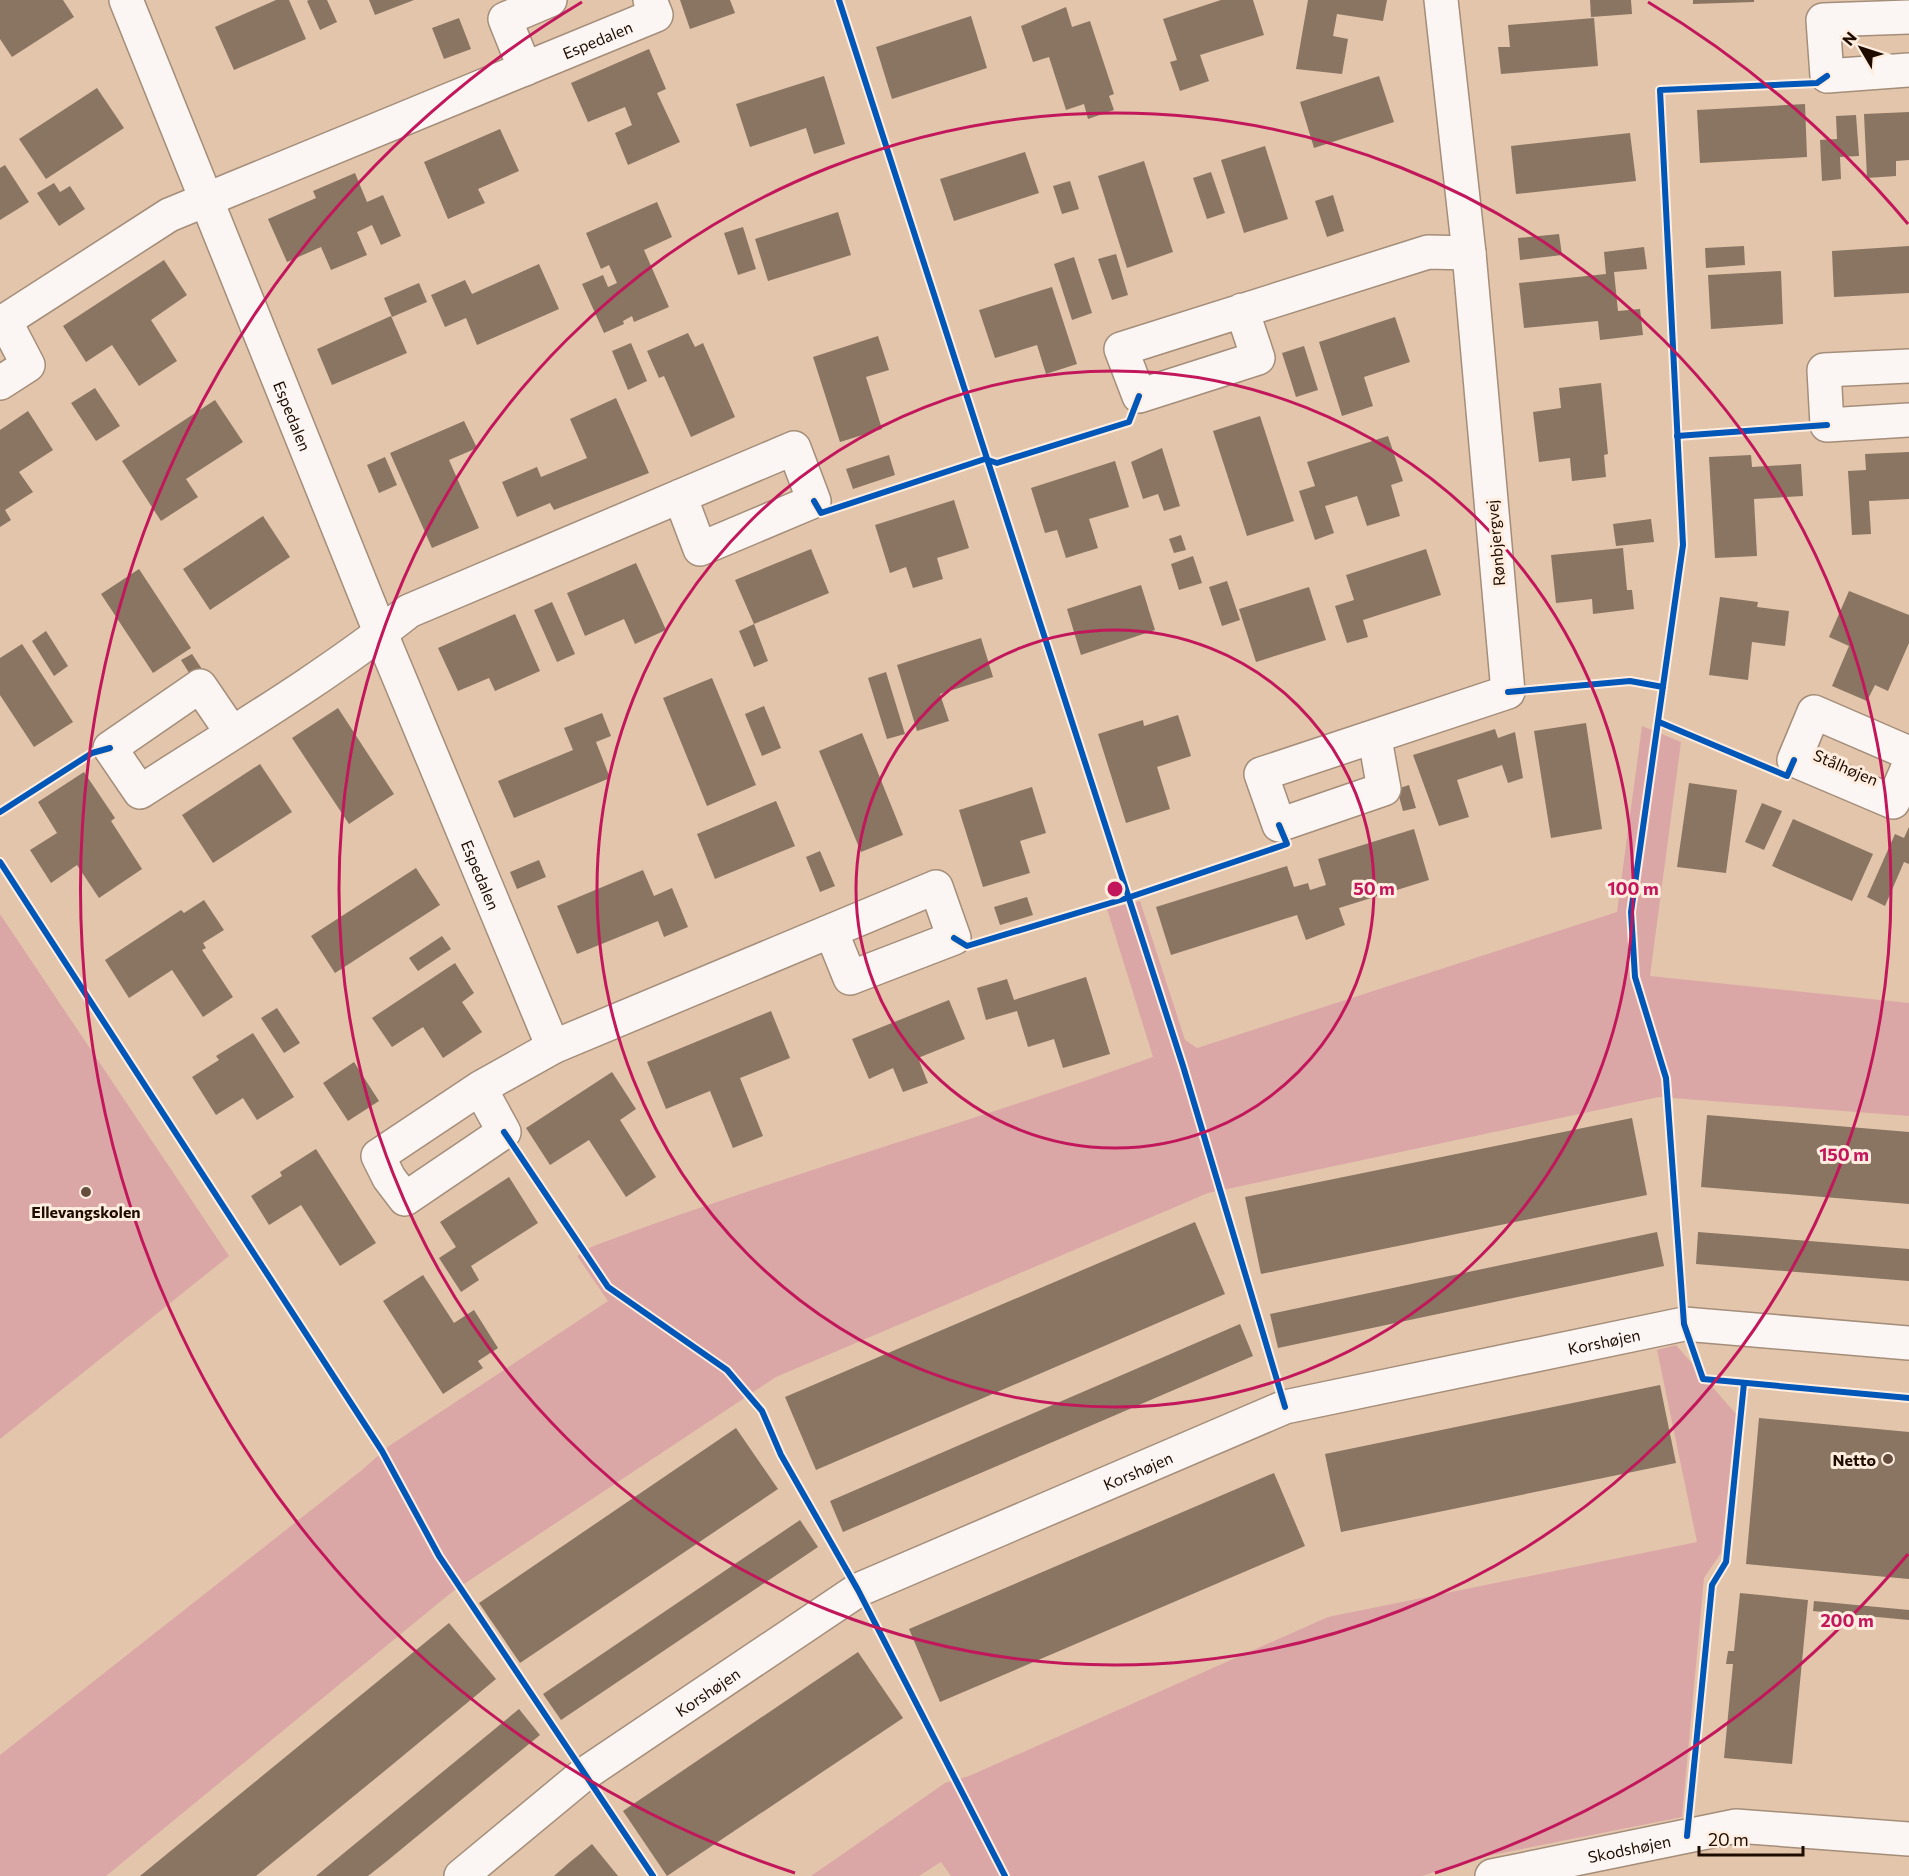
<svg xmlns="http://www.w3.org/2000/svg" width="1909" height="1876" viewBox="0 0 1909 1876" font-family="Commissioner,sans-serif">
<rect width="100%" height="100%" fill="#e3c5ac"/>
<g fill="#dba7a6">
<path d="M 1642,726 L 1681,742 L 1650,976 L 1909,1003 L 1909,1116 L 1659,1097 L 1208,1193 L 776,1377 L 452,1592 L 106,1876 L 0,1876 L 0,1755 L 362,1470 L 389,1446 L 608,1301 L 577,1256 L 591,1247 C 776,1177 967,1124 1153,1057 L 1107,909 L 1140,901 L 1185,1040 L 1197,1048 L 1617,912 Z"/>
<path d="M 0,914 L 229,1256 L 0,1439 Z"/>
<path d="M 1676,1345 L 1736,1414 L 1721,1553 L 1704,1578 L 1682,1817 L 1477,1858 L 1422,1876 L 951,1876 L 941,1862 L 919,1876 L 811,1876 L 945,1783 L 969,1776 L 1328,1617 L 1697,1542 L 1657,1350 Z"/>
</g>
<g fill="#897562">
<path d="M 0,0 L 63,0 L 74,17 L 12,57 L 0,39 Z"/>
<path d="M 276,0 L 289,0 L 306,39 L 234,70 L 215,27 Z"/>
<path d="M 309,0 L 327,0 L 337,22 L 320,30 L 307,1 Z"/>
<path d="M 369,0 L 414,0 L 375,15 Z"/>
<path d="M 680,0 L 730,0 L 735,13 L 690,29 Z"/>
<path d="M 1221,0 L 1253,0 L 1264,35 L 1200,55 L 1209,81 L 1180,91 L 1170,62 L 1177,60 L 1163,19 Z"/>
<path d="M 1308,0 L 1387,0 L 1383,21 L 1337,14 L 1333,36 L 1348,39 L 1342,74 L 1296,69 Z"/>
<path d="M 1590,0 L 1631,0 L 1632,14 L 1591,17 Z"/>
<path d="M 1693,0 L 1754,0 L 1754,2 L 1693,4 Z"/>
<path d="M 1066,7 L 1072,27 L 1090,21 L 1114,94 L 1109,96 L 1114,110 L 1088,119 L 1084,104 L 1066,110 L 1049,57 L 1033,62 L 1021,26 Z"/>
<path d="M 971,16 L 987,68 L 892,99 L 876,47 Z"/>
<path d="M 459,18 L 471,49 L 444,59 L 432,28 Z"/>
<path d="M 1594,18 L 1598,66 L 1501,74 L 1498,47 L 1510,47 L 1508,25 Z"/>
<path d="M 649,49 L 666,89 L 657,93 L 680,142 L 628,165 L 615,133 L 632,125 L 625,107 L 588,122 L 571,83 Z"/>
<path d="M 824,76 L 845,144 L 814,154 L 806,128 L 750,147 L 736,104 Z"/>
<path d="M 1379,76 L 1394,122 L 1314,148 L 1300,102 Z"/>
<path d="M 97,88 L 124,128 L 46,179 L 19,139 Z"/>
<path d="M 1805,104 L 1807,157 L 1700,163 L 1697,110 Z"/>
<path d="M 1909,112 L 1909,160 L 1896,161 L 1896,176 L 1867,178 L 1864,114 Z"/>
<path d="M 1856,115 L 1859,156 L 1840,157 L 1841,179 L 1822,181 L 1820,140 L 1837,139 L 1836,116 Z"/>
<path d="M 500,129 L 519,171 L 478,189 L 485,203 L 448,219 L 424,162 Z"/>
<path d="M 1630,133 L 1636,181 L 1516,194 L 1511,146 Z"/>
<path d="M 1265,146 L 1288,219 L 1244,233 L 1221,160 Z"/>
<path d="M 1025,152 L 1039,193 L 954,221 L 940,179 Z"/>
<path d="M 1144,161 L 1173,252 L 1127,268 L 1098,176 Z"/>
<path d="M 5,165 L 29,202 L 0,220 L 0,168 Z"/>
<path d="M 1211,172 L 1225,213 L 1207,219 L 1193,178 Z"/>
<path d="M 355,173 L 367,202 L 383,195 L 401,236 L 381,245 L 372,225 L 357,232 L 367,255 L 331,270 L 321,247 L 287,262 L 268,219 L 316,198 L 313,191 Z"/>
<path d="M 1070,181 L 1079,209 L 1062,214 L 1053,186 Z"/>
<path d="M 54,183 L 60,192 L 70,186 L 85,209 L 59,226 L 37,193 Z"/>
<path d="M 1333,195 L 1344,231 L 1327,237 L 1315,201 Z"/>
<path d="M 657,202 L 672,237 L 644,250 L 669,307 L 634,322 L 632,316 L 623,321 L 624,324 L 604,333 L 582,284 L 603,275 L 608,287 L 617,283 L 609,265 L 601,269 L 586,233 Z"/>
<path d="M 838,212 L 851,255 L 768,281 L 755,239 Z"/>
<path d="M 743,227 L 756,269 L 738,275 L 724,233 Z"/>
<path d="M 1559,234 L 1562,255 L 1520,260 L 1518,238 Z"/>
<path d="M 1744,246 L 1745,265 L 1706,268 L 1705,248 Z"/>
<path d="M 1909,246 L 1909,293 L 1834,297 L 1832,251 Z"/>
<path d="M 1644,247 L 1647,269 L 1614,272 L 1618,311 L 1640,309 L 1643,335 L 1600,340 L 1598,321 L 1524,328 L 1519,283 L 1606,274 L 1604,252 Z"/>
<path d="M 1116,254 L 1128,295 L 1112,300 L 1098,259 Z"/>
<path d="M 1074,257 L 1092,313 L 1072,320 L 1054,264 Z"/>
<path d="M 164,260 L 187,295 L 151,320 L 177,361 L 139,386 L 112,345 L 86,362 L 63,326 Z"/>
<path d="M 539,264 L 559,309 L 477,345 L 466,318 L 445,327 L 431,295 L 465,280 L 472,294 Z"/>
<path d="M 1781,271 L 1783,324 L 1711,329 L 1708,275 Z"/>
<path d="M 419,283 L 427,302 L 392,317 L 384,298 Z"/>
<path d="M 1052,287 L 1077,364 L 1046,374 L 1037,345 L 995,358 L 979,310 Z"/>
<path d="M 391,316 L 407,353 L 332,385 L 317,349 Z"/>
<path d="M 1395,317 L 1410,362 L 1364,377 L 1373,406 L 1342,416 L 1319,342 Z"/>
<path d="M 688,333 L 695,347 L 703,343 L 735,417 L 691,437 L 664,376 L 659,378 L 647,351 Z"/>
<path d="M 878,336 L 889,370 L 866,377 L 882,429 L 840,442 L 813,357 Z"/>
<path d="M 631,343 L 647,381 L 628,390 L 612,351 Z"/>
<path d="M 1304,346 L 1318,390 L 1296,397 L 1282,353 Z"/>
<path d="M 1601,383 L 1608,454 L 1604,455 L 1606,477 L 1572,481 L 1570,458 L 1539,462 L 1533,412 L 1561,408 L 1559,388 Z"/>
<path d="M 95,388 L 120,426 L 96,441 L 71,403 Z"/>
<path d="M 616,398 L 649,473 L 554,510 L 550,503 L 517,517 L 502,482 L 537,467 L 541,477 L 587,458 L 570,419 Z"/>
<path d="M 215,400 L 243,442 L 186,479 L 198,497 L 161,521 L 122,461 Z"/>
<path d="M 28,411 L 53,450 L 19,472 L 33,492 L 5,510 L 11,520 L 0,527 L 0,430 Z"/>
<path d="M 1260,416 L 1294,521 L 1247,536 L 1213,431 Z"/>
<path d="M 464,421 L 477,448 L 449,460 L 479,528 L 432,548 L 390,453 Z"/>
<path d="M 1388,436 L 1403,481 L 1391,485 L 1400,516 L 1367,526 L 1357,496 L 1325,506 L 1334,533 L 1315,540 L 1299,491 L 1315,486 L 1307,462 Z"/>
<path d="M 1162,448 L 1180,506 L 1164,511 L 1158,494 L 1143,499 L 1131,462 Z"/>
<path d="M 1909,452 L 1909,499 L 1869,501 L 1871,534 L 1852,535 L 1848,471 L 1866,470 L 1865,454 Z"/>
<path d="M 889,455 L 895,475 L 853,489 L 846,469 Z"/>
<path d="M 1751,455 L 1752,467 L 1801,464 L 1803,496 L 1754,499 L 1757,556 L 1715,558 L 1709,457 Z"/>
<path d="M 385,457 L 397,485 L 379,493 L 367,465 Z"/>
<path d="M 1115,461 L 1129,507 L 1089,519 L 1098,548 L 1066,558 L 1057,530 L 1045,533 L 1031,488 Z"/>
<path d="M 954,500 L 969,548 L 937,558 L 943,579 L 913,588 L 906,567 L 890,573 L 875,525 Z"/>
<path d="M 263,516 L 290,557 L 210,610 L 183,569 Z"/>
<path d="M 1651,519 L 1654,542 L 1616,546 L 1613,524 Z"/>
<path d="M 1181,535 L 1186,550 L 1174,553 L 1169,539 Z"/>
<path d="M 1623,548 L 1627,590 L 1632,590 L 1634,609 L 1593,614 L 1592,599 L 1556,603 L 1551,555 Z"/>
<path d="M 811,549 L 829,593 L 754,624 L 735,580 Z"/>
<path d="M 1426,549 L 1441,595 L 1363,620 L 1368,637 L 1347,643 L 1335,606 L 1354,600 L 1346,575 Z"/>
<path d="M 1193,556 L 1202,583 L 1179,590 L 1171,564 Z"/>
<path d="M 636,563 L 666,630 L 635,644 L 624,619 L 585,636 L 567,593 Z"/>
<path d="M 139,569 L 191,648 L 153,673 L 101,594 Z"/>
<path d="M 1227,581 L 1240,620 L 1222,626 L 1209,587 Z"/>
<path d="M 1141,585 L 1155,630 L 1081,655 L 1067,609 Z"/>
<path d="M 1309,587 L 1326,640 L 1256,662 L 1239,609 Z"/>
<path d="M 1849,591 L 1909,615 L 1909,643 L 1888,691 L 1875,685 L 1867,701 L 1832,686 L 1849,646 L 1829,637 Z"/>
<path d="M 1720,597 L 1758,602 L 1757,607 L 1789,611 L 1785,646 L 1752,642 L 1748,680 L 1709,675 Z"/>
<path d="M 552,602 L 575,654 L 557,662 L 534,610 Z"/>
<path d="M 515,614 L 540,671 L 495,691 L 489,678 L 458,691 L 438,648 Z"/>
<path d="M 754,624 L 768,661 L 754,667 L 739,631 Z"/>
<path d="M 46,631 L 68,666 L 54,676 L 32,641 Z"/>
<path d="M 981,638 L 993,677 L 940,694 L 949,721 L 917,731 L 897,665 Z"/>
<path d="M 22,644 L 73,722 L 34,747 L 0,695 L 0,658 Z"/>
<path d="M 192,654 L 202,669 L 191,676 L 181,660 Z"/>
<path d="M 886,672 L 905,734 L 887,739 L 868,678 Z"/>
<path d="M 712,678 L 756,785 L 707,806 L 663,698 Z"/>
<path d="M 764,706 L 781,748 L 762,756 L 745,714 Z"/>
<path d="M 338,708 L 394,794 L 349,824 L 292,738 Z"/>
<path d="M 602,713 L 611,736 L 596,742 L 610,778 L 514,818 L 498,781 L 573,750 L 564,728 Z"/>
<path d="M 1178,715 L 1191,756 L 1157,767 L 1170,809 L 1126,823 L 1098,734 L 1143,720 L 1144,726 Z"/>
<path d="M 1586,723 L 1602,829 L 1551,838 L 1534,731 Z"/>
<path d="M 1495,729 L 1498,738 L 1515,732 L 1523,778 L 1508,783 L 1502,765 L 1457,780 L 1469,817 L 1439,826 L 1413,755 Z"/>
<path d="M 862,733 L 903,835 L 861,852 L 819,751 Z"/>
<path d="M 260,764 L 292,812 L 213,863 L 182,815 Z"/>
<path d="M 84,772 L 115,818 L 111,821 L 142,869 L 99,898 L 77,865 L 51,883 L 30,850 L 57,833 L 38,802 Z"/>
<path d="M 1689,783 L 1737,790 L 1726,873 L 1677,867 Z"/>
<path d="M 1409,785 L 1416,808 L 1403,811 L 1397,789 Z"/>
<path d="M 1032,787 L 1046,833 L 1020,841 L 1030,873 L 983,887 L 959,810 Z"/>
<path d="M 776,801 L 795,846 L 715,879 L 697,834 Z"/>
<path d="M 1762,803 L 1782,811 L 1764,850 L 1745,842 Z"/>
<path d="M 1793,819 L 1873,854 L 1852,901 L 1772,866 Z"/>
<path d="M 1909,827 L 1909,864 L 1904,862 L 1885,906 L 1867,897 L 1895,834 L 1904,838 Z"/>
<path d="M 1414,829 L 1429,880 L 1339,908 L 1345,925 L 1306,940 L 1297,915 L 1171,955 L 1156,907 L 1287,866 L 1294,887 L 1308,883 L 1310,890 L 1326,885 L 1318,859 Z"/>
<path d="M 820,851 L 835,886 L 820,892 L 806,857 Z"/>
<path d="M 539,860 L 546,877 L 517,889 L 510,872 Z"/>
<path d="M 416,868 L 440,905 L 335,973 L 311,936 Z"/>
<path d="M 643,870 L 654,896 L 672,888 L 688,927 L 664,937 L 658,921 L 577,954 L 557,906 Z"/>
<path d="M 1027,897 L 1033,915 L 1000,925 L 994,907 Z"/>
<path d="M 204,900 L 224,930 L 203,943 L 206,948 L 202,950 L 233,997 L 203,1017 L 172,970 L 129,998 L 105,960 L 181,910 L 184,913 Z"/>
<path d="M 442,936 L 451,949 L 418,971 L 409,958 Z"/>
<path d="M 455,963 L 474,993 L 462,1002 L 482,1032 L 443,1058 L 423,1027 L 392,1047 L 372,1018 Z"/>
<path d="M 1086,977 L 1110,1054 L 1063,1068 L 1054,1039 L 1028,1047 L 1017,1011 L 986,1020 L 977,988 L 1007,979 L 1014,1000 Z"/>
<path d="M 949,1000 L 965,1039 L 918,1058 L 928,1083 L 903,1092 L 893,1068 L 869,1079 L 852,1039 Z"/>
<path d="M 277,1008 L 300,1043 L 284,1053 L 261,1018 Z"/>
<path d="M 771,1011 L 790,1058 L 740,1078 L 763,1136 L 733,1148 L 710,1091 L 666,1109 L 647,1062 Z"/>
<path d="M 253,1033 L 294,1097 L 257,1120 L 243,1098 L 216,1115 L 192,1077 L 219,1060 L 216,1056 Z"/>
<path d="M 354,1062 L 379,1101 L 348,1121 L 323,1083 Z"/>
<path d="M 612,1072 L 636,1109 L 620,1120 L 656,1177 L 626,1197 L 589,1140 L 550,1165 L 526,1128 Z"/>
<path d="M 1707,1115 L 1909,1132 L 1909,1204 L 1701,1187 Z"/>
<path d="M 1632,1118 L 1647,1195 L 1261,1274 L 1245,1197 Z"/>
<path d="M 316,1149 L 376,1243 L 340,1266 L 301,1205 L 269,1225 L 251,1196 L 282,1176 L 280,1172 Z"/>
<path d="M 509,1177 L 538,1223 L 471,1266 L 479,1280 L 461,1292 L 439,1258 L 456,1247 L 440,1222 Z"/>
<path d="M 1195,1222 L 1225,1294 L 816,1470 L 785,1397 Z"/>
<path d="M 1657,1232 L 1664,1266 L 1278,1348 L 1270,1314 Z"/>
<path d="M 1698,1232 L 1909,1249 L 1909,1281 L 1696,1264 Z"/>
<path d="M 423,1275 L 454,1323 L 474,1310 L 498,1348 L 478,1361 L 483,1368 L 443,1394 L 383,1301 Z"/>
<path d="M 1240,1324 L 1253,1356 L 843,1532 L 830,1501 Z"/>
<path d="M 1660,1385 L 1676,1463 L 1341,1532 L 1325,1454 Z"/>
<path d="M 1759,1418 L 1909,1432 L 1909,1579 L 1746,1564 Z"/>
<path d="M 736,1428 L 778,1489 L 520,1663 L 479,1603 Z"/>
<path d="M 1274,1473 L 1305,1546 L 940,1702 L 909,1629 Z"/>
<path d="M 800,1520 L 818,1547 L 561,1720 L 543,1694 Z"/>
<path d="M 1740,1593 L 1808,1600 L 1792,1764 L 1724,1758 L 1733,1664 L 1726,1664 L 1728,1651 L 1734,1651 Z"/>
<path d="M 1814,1601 L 1909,1610 L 1909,1620 L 1813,1611 Z"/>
<path d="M 449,1623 L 496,1679 L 387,1769 L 256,1876 L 140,1876 Z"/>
<path d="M 858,1652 L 903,1718 L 667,1876 L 623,1811 Z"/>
<path d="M 519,1709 L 540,1735 L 387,1861 L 368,1876 L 316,1876 Z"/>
<path d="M 592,1844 L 618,1876 L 554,1876 L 570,1862 Z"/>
</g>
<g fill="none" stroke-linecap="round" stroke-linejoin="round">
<defs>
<g id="minor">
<path id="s1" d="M 126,0 L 381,634 L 553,1047"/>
<path d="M 1909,17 L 1823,20 L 1827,76 L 1909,70"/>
<path d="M 525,69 L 505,19 L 550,0"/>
<path d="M 1242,310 L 1258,358 L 1139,396 L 1121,349 L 1428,252 L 1469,253"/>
<path id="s2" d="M 0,324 L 169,215 L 656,15 L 650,0"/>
<path d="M 1909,366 L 1824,370 L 1827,425 L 1909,420"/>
<path d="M 0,383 L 28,365 L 5,321"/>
<path d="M 232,733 L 200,686 L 110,748 L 140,792 C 230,734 325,678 409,611 L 794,448 L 814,501 L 700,549 L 680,496"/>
<path d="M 1375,739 L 1384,789 L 1279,825 L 1261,774 L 1508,692 L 1469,253 L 1441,0"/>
<path d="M 1909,753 L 1814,712 L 1794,760 L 1893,802 L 1909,765"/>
<path d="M 480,1088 L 504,1132 L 405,1199 L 389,1178 L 378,1156 L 480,1088 L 553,1047 L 936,887 L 954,938 L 850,978 L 831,931"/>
<path id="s3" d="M 461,1876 L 583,1775 L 858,1590 L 1285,1407 L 1684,1324 L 1909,1343"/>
<path id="s4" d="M 1492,1876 L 1736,1826 L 1909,1839"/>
</g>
</defs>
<use href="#minor" stroke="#a48d79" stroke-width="36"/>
<use href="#minor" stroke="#fbf6f3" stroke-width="33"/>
<defs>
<g id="cycleway">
<path d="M 839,0 L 1183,1066 L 1285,1407"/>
<path d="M 1827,76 L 1817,83 L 1660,90 L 1683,545 L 1631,912 L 1635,977 L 1666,1078 L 1684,1324 L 1703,1379 L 1909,1398"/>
<path d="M 1677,436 L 1827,425"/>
<path d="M 814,501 L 821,513 L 985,459 L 997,463 L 1129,422 L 1139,396"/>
<path d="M 1508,692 L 1630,681 L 1663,687"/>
<path d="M 1659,722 L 1787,776 L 1794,760"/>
<path d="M 0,812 L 92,753 L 110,748"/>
<path d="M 0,862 L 382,1451 L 439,1556 L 653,1876"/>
<path d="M 954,938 L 967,946 L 1127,898 L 1287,844 L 1279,825"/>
<path d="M 504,1132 L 608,1287 L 727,1370 L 762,1411 L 781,1455 L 858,1590 L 1005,1876"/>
<path d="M 1687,1836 L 1712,1585 L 1726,1562 L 1744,1383"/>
</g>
</defs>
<use href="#cycleway" stroke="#ffeee0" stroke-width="10"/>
<use href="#cycleway" stroke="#0057b8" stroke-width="6"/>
</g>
<g fill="none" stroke="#c2185b" stroke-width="3">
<circle cx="1115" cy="889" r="259"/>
<circle cx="1115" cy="889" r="518"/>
<circle cx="1115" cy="889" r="776"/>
<path d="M1908 1554A1035 1035 0 0 1 1435 1873M795 1873A1035 1035 0 0 1 582 2M1648 2A1035 1035 0 0 1 1908 224"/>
</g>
<g fill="#644d3c" stroke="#ffeee0" stroke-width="2">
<circle cx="86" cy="1192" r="6"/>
<circle cx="1888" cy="1459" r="6"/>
</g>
<g text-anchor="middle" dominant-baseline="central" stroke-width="6" stroke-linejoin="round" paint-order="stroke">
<g font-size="16" fill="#1f0c00" stroke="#ffeee0">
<text stroke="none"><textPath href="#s2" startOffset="664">Espedalen</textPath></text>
<text stroke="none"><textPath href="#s1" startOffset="448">Espedalen</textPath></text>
<text transform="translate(1495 543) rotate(-95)">Rønbjergvej</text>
<text transform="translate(1846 767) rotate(23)">Stålhøjen</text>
<text stroke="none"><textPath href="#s1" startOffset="944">Espedalen</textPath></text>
<text stroke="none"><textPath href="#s3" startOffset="1280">Korshøjen</textPath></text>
<text stroke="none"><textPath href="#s3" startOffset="794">Korshøjen</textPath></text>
<text stroke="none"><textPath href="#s3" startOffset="308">Korshøjen</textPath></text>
<text stroke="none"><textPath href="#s4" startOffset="140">Skodshøjen</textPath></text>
</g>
<g font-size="16" font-weight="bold" fill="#1f0c00" stroke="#ffeee0">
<text x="86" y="1211">Ellevangskolen</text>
<text x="1876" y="1459" text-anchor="end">Netto</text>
</g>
</g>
<circle cx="1115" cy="889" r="9" fill="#c2185b" stroke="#ffeee0" stroke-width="3"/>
<g font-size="18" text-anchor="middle" font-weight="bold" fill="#c2185b" stroke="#ffeee0" stroke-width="6" stroke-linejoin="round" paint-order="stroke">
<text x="1374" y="895">50 m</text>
<text x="1633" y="895">100 m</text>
<text x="1844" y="1161">150 m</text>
<text x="1847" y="1627">200 m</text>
</g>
<g transform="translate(1861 48) rotate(309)" stroke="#ffeee0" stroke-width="4.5" paint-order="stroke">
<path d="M0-4.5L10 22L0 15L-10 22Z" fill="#1f0c00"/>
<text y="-9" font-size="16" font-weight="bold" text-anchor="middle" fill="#1f0c00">N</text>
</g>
<path d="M1699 1846v9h104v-9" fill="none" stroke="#1f0c00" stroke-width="3"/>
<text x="1708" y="1846" font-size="18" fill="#1f0c00" stroke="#ffeee0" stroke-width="4.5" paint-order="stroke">20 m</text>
</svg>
